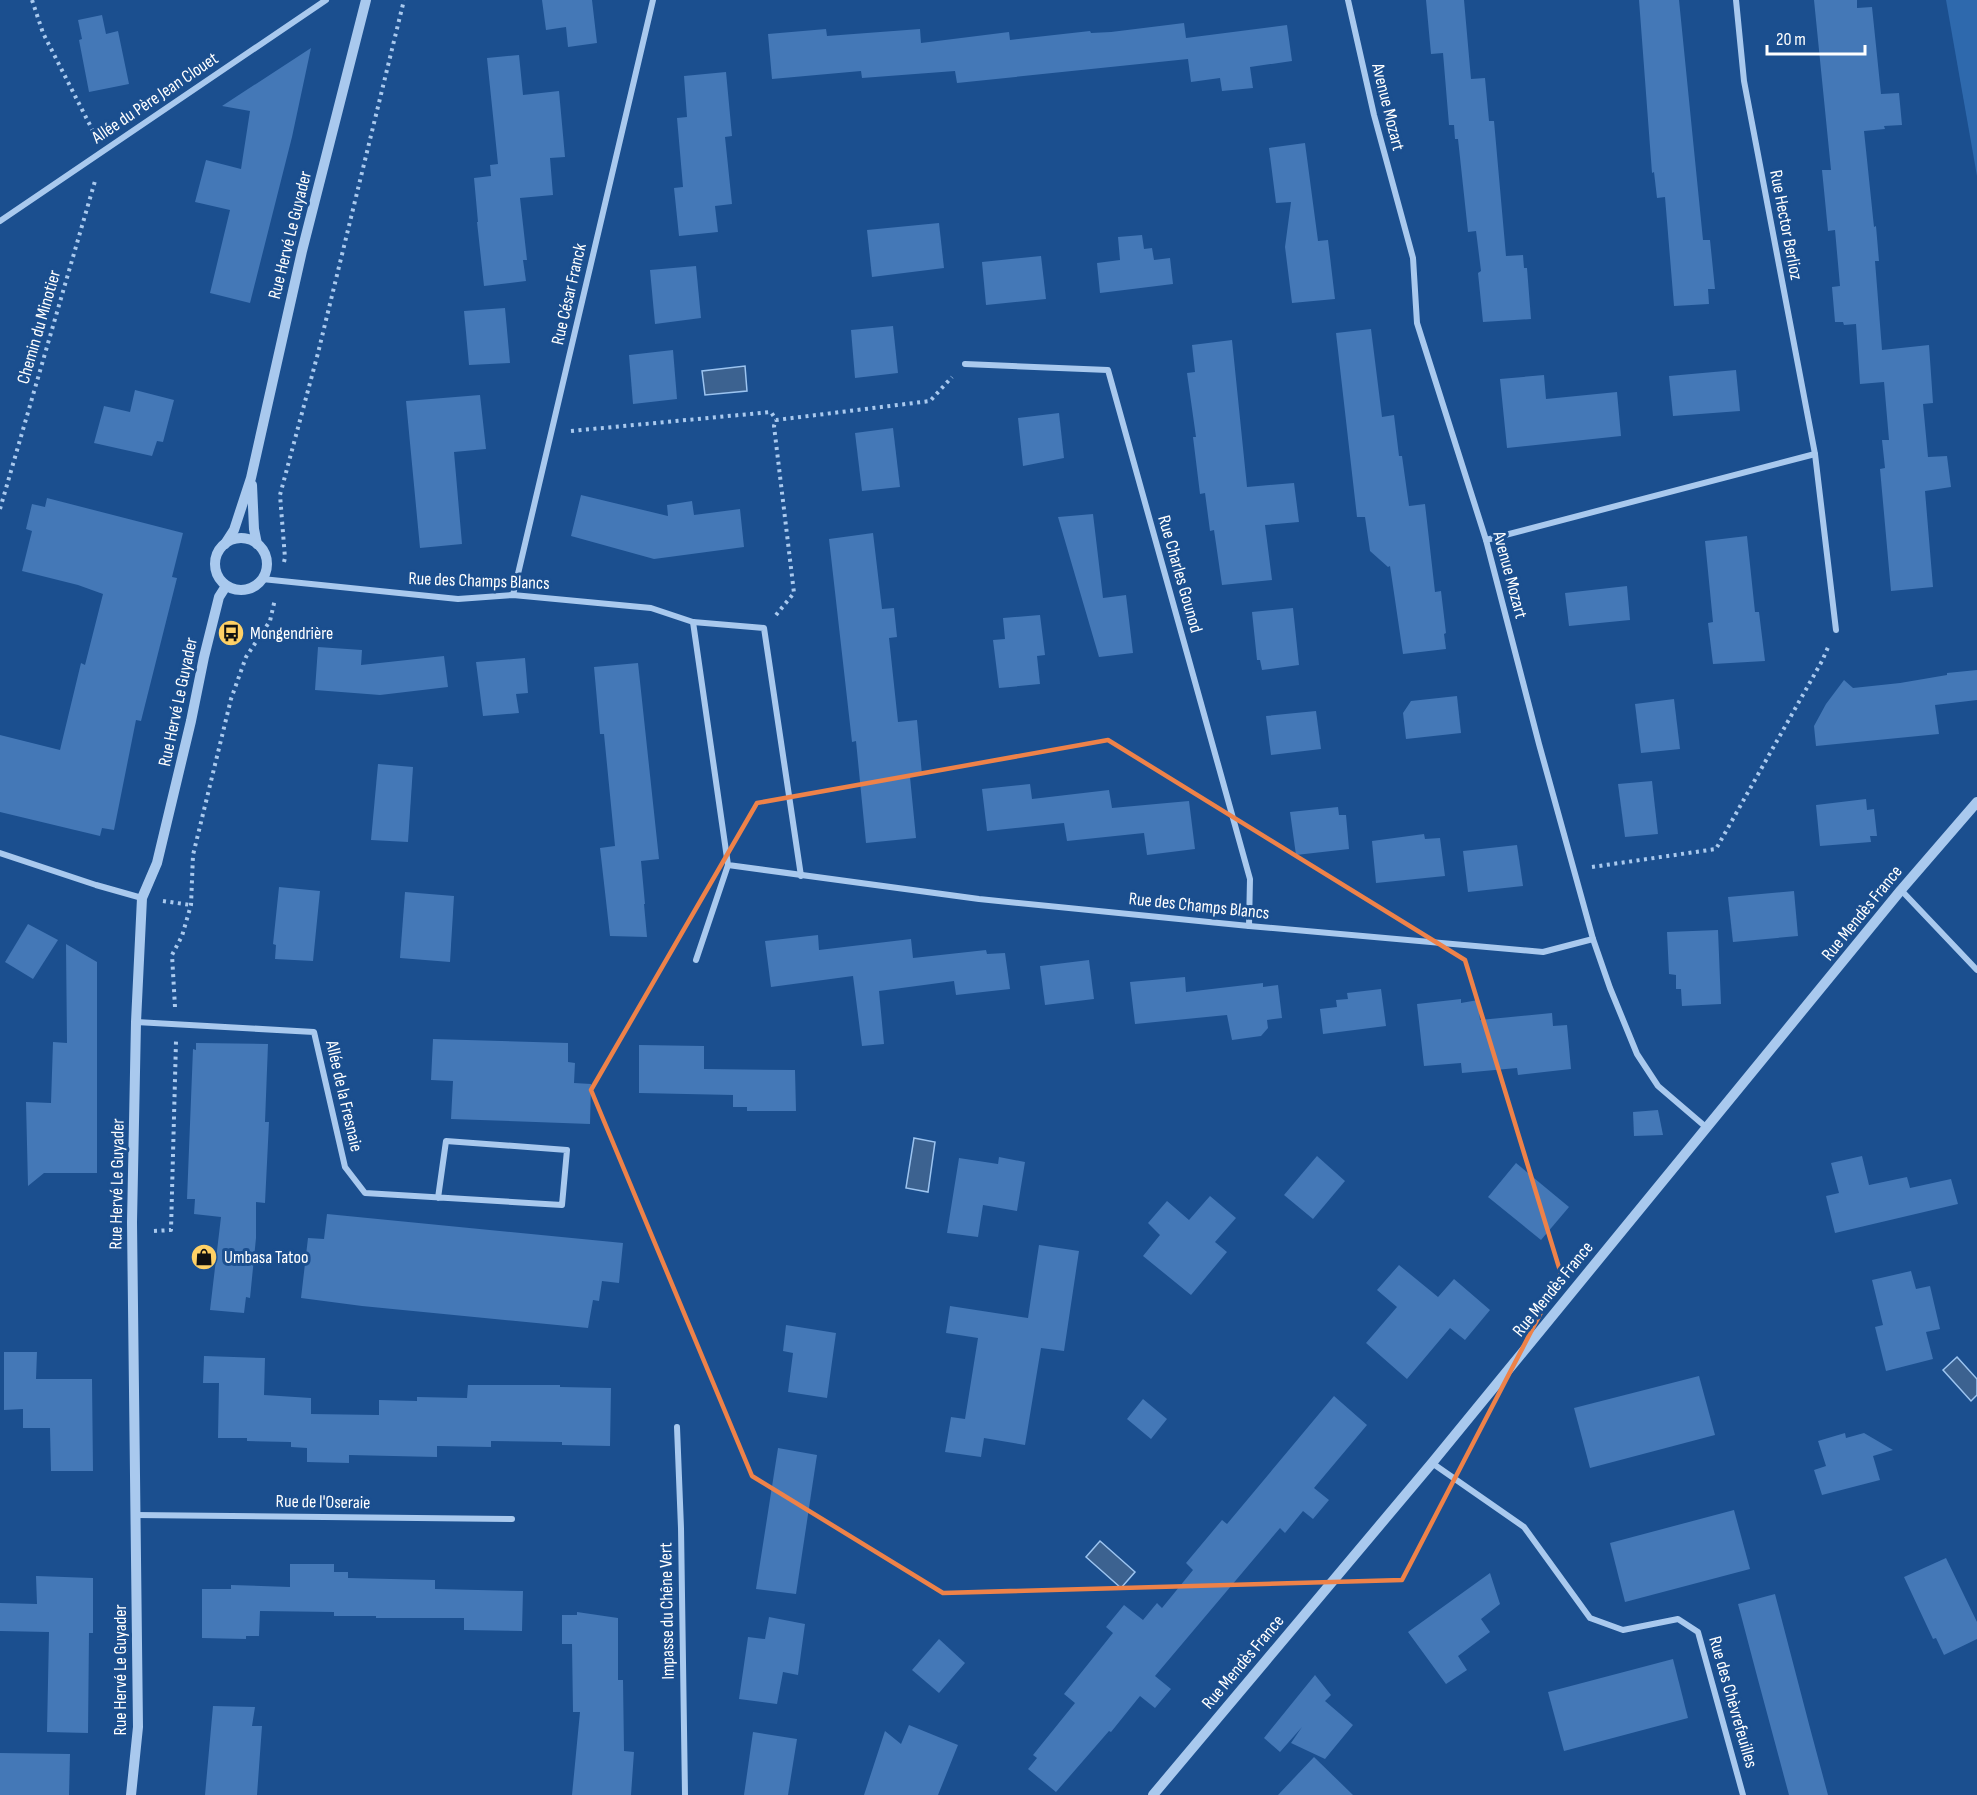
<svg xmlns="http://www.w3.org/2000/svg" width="1977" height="1795" viewBox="0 0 1977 1795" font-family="'Sofia Sans Condensed',sans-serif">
<rect width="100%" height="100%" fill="#1b4f8f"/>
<path fill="#2e69ad" d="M 1946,0 L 1977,0 L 1977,176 Z"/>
<g fill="#3c6290" stroke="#9cc4f0" stroke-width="1.5">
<path d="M 745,366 L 747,391 L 705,395 L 702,371 Z"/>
<path d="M 914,1138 L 935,1142 L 928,1192 L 906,1188 Z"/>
<path d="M 1957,1357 L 1977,1379 L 1977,1395 L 1971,1401 L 1943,1370 Z"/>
<path d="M 1100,1541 L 1135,1572 L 1121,1588 L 1086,1557 Z"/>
</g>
<g fill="#4478b7">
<path d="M 542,0 L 592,0 L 597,43 L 568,47 L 566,27 L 546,30 Z"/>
<path d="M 1426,0 L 1464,0 L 1471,79 L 1485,78 L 1489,121 L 1494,121 L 1506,256 L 1523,255 L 1524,268 L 1527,268 L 1531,319 L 1483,322 L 1478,273 L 1481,271 L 1476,231 L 1468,232 L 1458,139 L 1455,139 L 1454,125 L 1449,125 L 1443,53 L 1431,54 Z"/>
<path d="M 1639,0 L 1679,0 L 1703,240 L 1710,240 L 1715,289 L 1708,289 L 1709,304 L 1674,306 L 1665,197 L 1657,198 L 1654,172 L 1652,173 Z"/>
<path d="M 1814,0 L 1857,0 L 1857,8 L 1872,7 L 1881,94 L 1899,93 L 1902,125 L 1884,126 L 1885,129 L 1864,131 L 1874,227 L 1876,226 L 1879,261 L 1875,261 L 1882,350 L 1929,345 L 1933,403 L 1923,404 L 1928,457 L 1947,456 L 1951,487 L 1925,491 L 1933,587 L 1891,591 L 1880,469 L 1885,468 L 1882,440 L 1889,440 L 1884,382 L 1860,384 L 1856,324 L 1844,325 L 1843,322 L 1835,322 L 1832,287 L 1840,286 L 1835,230 L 1828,231 L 1822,170 L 1831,170 Z"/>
<path d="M 102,15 L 106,34 L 118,31 L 129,84 L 89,92 L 79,40 L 82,39 L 78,20 Z"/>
<path d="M 1184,23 L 1186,38 L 1287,25 L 1292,61 L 1250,67 L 1253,88 L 1222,91 L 1220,78 L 1191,82 L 1188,59 L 957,83 L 955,71 L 862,78 L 861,71 L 772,79 L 768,34 L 826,29 L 827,36 L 920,29 L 921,43 L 1009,32 L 1010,40 L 1090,31 L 1091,33 L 1111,32 Z"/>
<path d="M 311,48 L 292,137 L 250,303 L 210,293 L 230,210 L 195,202 L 206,160 L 241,169 L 250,111 L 222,106 Z"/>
<path d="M 519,55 L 523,95 L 559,91 L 565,157 L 550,158 L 553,195 L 520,198 L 527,260 L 523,260 L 526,281 L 484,286 L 477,222 L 478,222 L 474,178 L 491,176 L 490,165 L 498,164 L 487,58 Z"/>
<path d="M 726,72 L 732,136 L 725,137 L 732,204 L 715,206 L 718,232 L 679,236 L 674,188 L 683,187 L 677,118 L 687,117 L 684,76 Z"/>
<path d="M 1305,143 L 1318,241 L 1328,240 L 1335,299 L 1292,303 L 1285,247 L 1291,202 L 1276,203 L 1269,148 Z"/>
<path d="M 939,223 L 944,268 L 872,277 L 867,230 Z"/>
<path d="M 1142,235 L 1144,249 L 1152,248 L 1154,260 L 1170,258 L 1173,284 L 1100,293 L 1097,263 L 1120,260 L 1118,237 Z"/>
<path d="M 1041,256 L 1046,299 L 986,305 L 982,262 Z"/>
<path d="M 696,266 L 701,318 L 655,324 L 650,270 Z"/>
<path d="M 505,308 L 510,363 L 469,365 L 464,311 Z"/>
<path d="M 893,326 L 898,373 L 855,378 L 851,330 Z"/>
<path d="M 1371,329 L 1382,417 L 1394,415 L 1399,456 L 1402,456 L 1409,506 L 1425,504 L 1435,592 L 1441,591 L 1446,633 L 1444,634 L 1446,649 L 1403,654 L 1390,566 L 1388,567 L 1370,551 L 1365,517 L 1357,517 L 1336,333 Z"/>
<path d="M 1232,340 L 1247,487 L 1294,483 L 1299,522 L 1265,525 L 1272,580 L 1222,585 L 1214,530 L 1210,531 L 1205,493 L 1200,494 L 1193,437 L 1196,437 L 1187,373 L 1195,372 L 1192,345 Z"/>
<path d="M 673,350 L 677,399 L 633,404 L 629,355 Z"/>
<path d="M 1736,370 L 1740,411 L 1673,416 L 1669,376 Z"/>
<path d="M 1544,375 L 1546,399 L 1617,392 L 1621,436 L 1507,448 L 1500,379 Z"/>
<path d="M 135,390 L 174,400 L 163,442 L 157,441 L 152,456 L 94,443 L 104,406 L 130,412 Z"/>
<path d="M 480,395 L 486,449 L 454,452 L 462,544 L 420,548 L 406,401 Z"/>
<path d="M 1059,413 L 1064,458 L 1023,466 L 1018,418 Z"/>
<path d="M 893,428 L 900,487 L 862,491 L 855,433 Z"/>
<path d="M 581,495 L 668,516 L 667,505 L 692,501 L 694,515 L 740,509 L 744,547 L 654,559 L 571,536 Z"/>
<path d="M 47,498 L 183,533 L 172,577 L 177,578 L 141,721 L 136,720 L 114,830 L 102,828 L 100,836 L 0,812 L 0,735 L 60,750 L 81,663 L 85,665 L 103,594 L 78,585 L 22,571 L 32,531 L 26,529 L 32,504 L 45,507 Z"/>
<path d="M 1093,514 L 1103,598 L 1126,595 L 1133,653 L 1099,657 L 1058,517 Z"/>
<path d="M 873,533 L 882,609 L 894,608 L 897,637 L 889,638 L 898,722 L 917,720 L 922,775 L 910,777 L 916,838 L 866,843 L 856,741 L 852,742 L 829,539 Z"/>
<path d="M 1747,536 L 1755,612 L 1759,612 L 1765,661 L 1713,664 L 1708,623 L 1713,622 L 1705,541 Z"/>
<path d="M 1627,586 L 1630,620 L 1569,626 L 1565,593 Z"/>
<path d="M 1293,608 L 1299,665 L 1262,670 L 1260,660 L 1257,660 L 1252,612 Z"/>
<path d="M 1040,615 L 1045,655 L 1037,656 L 1040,684 L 999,688 L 993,640 L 1005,639 L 1003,618 Z"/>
<path d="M 318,647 L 362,650 L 361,665 L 444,656 L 448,687 L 380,695 L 315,690 Z"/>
<path d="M 525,658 L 528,693 L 516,694 L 519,713 L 483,716 L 476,662 Z"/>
<path d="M 638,663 L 659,859 L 641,861 L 645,904 L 644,904 L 647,937 L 610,936 L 600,848 L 615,846 L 604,734 L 600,734 L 594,667 Z"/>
<path d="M 1977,670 L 1977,700 L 1935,705 L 1939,734 L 1816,746 L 1814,726 L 1826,704 L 1844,680 L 1853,688 L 1900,683 L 1947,675 L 1947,673 Z"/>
<path d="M 1457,696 L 1461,733 L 1406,739 L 1403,713 L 1411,701 Z"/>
<path d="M 1674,699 L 1680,749 L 1641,753 L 1635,704 Z"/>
<path d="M 1316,711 L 1321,749 L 1271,755 L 1266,716 Z"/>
<path d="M 378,764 L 413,767 L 408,842 L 371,840 Z"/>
<path d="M 1652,781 L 1658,834 L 1625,837 L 1618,784 Z"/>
<path d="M 1030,784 L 1032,799 L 1109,790 L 1112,808 L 1189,801 L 1195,849 L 1147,855 L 1144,833 L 1067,841 L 1064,823 L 987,831 L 982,789 Z"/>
<path d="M 1866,799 L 1867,810 L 1874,809 L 1877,836 L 1870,836 L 1871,842 L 1820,846 L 1816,805 Z"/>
<path d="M 1338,807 L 1339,815 L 1346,815 L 1349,849 L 1296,855 L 1290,812 Z"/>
<path d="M 1424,834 L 1425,839 L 1440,838 L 1445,876 L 1376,883 L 1372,841 Z"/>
<path d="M 1517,845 L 1523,886 L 1468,892 L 1463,851 Z"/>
<path d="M 279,887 L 320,891 L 313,961 L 275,959 L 276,945 L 273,944 Z"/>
<path d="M 1794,891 L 1798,936 L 1733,942 L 1728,897 Z"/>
<path d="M 405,892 L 454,896 L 450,962 L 400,958 Z"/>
<path d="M 28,924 L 58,940 L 33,979 L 5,962 Z"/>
<path d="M 1718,930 L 1721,1004 L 1682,1006 L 1681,989 L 1676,989 L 1676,975 L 1669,974 L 1667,932 Z"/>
<path d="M 818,935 L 819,950 L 911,939 L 913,958 L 986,950 L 987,954 L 1005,953 L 1010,989 L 956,995 L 954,981 L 879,991 L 884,1044 L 862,1046 L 853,976 L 771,987 L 765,941 Z"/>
<path d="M 66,944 L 97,962 L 97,1173 L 44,1173 L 28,1186 L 26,1102 L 51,1103 L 53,1042 L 67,1043 Z"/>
<path d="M 1089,960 L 1094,999 L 1045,1005 L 1040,966 Z"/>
<path d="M 1185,977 L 1186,992 L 1263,983 L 1263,987 L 1278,985 L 1282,1018 L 1267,1020 L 1268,1028 L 1261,1036 L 1232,1040 L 1227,1015 L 1135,1024 L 1130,982 Z"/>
<path d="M 1381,989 L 1386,1026 L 1323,1034 L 1320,1009 L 1337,1007 L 1336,1000 L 1348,999 L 1347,993 Z"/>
<path d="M 1461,999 L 1461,1003 L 1478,1000 L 1480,1020 L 1552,1013 L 1553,1026 L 1567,1025 L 1571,1069 L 1518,1075 L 1517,1068 L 1462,1073 L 1461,1063 L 1424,1066 L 1417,1004 Z"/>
<path d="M 433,1039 L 568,1043 L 568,1062 L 575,1063 L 574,1083 L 591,1084 L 590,1124 L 451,1119 L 453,1081 L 431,1080 Z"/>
<path d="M 196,1043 L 268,1044 L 265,1122 L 269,1122 L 265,1203 L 256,1202 L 256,1238 L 250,1298 L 246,1297 L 244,1313 L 210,1310 L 221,1217 L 194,1214 L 195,1199 L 187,1199 L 193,1049 L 196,1050 Z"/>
<path d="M 639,1045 L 704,1046 L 704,1069 L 795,1070 L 796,1111 L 747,1111 L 747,1107 L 733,1107 L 733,1095 L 639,1093 Z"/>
<path d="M 1658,1110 L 1663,1135 L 1634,1136 L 1633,1112 Z"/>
<path d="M 1317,1156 L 1345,1181 L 1313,1219 L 1284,1195 Z"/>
<path d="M 1862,1156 L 1869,1185 L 1907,1177 L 1910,1188 L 1951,1179 L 1958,1204 L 1835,1233 L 1826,1196 L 1839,1193 L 1831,1163 Z"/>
<path d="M 999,1157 L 1025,1162 L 1017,1211 L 983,1205 L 978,1237 L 947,1233 L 959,1158 L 998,1164 Z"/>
<path d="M 1516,1163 L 1569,1207 L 1541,1240 L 1488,1197 Z"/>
<path d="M 1210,1196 L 1236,1218 L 1215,1242 L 1227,1252 L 1191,1295 L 1143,1256 L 1160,1235 L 1148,1223 L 1167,1201 L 1189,1220 Z"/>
<path d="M 327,1214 L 623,1243 L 619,1283 L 602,1281 L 599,1301 L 593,1300 L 588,1328 L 362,1306 L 301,1298 L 308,1238 L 324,1239 Z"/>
<path d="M 1039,1245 L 1079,1251 L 1064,1351 L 1041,1348 L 1025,1445 L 984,1438 L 981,1457 L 945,1452 L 951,1417 L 965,1419 L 978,1338 L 946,1333 L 950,1306 L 1028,1318 Z"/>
<path d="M 1399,1265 L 1438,1297 L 1454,1279 L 1490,1310 L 1465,1340 L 1450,1328 L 1407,1379 L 1366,1343 L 1397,1307 L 1377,1290 Z"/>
<path d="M 1911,1271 L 1916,1289 L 1930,1286 L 1940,1329 L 1926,1332 L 1933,1359 L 1886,1371 L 1875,1327 L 1883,1325 L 1872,1280 Z"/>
<path d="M 786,1325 L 836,1333 L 827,1398 L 788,1392 L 793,1353 L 783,1351 Z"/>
<path d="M 4,1352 L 37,1352 L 36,1379 L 92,1379 L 93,1471 L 51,1471 L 50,1428 L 23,1428 L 23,1409 L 4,1410 Z"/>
<path d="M 204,1356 L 265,1358 L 264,1395 L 311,1398 L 311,1414 L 379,1415 L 379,1400 L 417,1401 L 417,1397 L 467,1398 L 468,1385 L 560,1385 L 560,1387 L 611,1388 L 610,1446 L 562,1445 L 562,1442 L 491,1441 L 491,1447 L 437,1446 L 437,1457 L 349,1455 L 349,1463 L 307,1462 L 307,1448 L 291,1447 L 291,1442 L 247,1441 L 247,1438 L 218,1438 L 219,1383 L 203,1383 Z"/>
<path d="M 1699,1376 L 1715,1435 L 1590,1468 L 1574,1408 Z"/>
<path d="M 1334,1396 L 1367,1425 L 1314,1488 L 1329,1500 L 1313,1519 L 1303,1511 L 1285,1533 L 1280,1528 L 1155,1676 L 1171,1689 L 1155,1708 L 1140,1696 L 1111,1732 L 1109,1731 L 1056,1792 L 1028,1769 L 1037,1758 L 1033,1755 L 1075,1703 L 1064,1694 L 1113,1633 L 1106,1627 L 1124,1605 L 1143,1620 L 1157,1603 L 1162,1608 L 1193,1570 L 1186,1563 L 1222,1520 L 1227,1524 Z"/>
<path d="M 1143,1399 L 1167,1419 L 1151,1439 L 1127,1419 Z"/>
<path d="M 1845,1433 L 1846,1438 L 1864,1433 L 1893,1450 L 1873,1456 L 1880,1480 L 1822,1495 L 1814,1470 L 1826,1466 L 1818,1441 Z"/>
<path d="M 778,1448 L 817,1455 L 796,1594 L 756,1589 Z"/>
<path d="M 1734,1510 L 1750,1569 L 1625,1602 L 1610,1543 Z"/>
<path d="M 1946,1558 L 1977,1622 L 1977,1639 L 1944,1655 L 1936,1638 L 1933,1639 L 1904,1577 Z"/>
<path d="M 290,1564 L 334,1564 L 334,1572 L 348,1572 L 348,1578 L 435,1580 L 435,1589 L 523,1591 L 522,1631 L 464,1630 L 464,1618 L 376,1618 L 376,1616 L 334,1616 L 334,1612 L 260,1611 L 259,1636 L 246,1636 L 246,1639 L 202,1638 L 202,1589 L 231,1589 L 231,1585 L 290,1587 Z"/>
<path d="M 1490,1573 L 1500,1604 L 1481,1619 L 1490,1632 L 1458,1656 L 1467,1670 L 1446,1684 L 1408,1632 Z"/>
<path d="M 36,1576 L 93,1578 L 93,1633 L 89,1633 L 88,1733 L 47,1732 L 49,1632 L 0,1631 L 0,1603 L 37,1604 Z"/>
<path d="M 1775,1594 L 1810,1728 L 1828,1795 L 1789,1795 L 1757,1676 L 1738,1604 Z"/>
<path d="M 577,1612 L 618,1618 L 618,1680 L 623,1680 L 624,1751 L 634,1752 L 631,1795 L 572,1795 L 580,1712 L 573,1712 L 572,1644 L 562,1644 L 562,1615 L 577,1615 Z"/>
<path d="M 769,1617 L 805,1624 L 798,1675 L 783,1672 L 777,1704 L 739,1699 L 748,1637 L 765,1639 Z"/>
<path d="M 939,1639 L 965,1663 L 939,1693 L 912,1670 Z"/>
<path d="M 1673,1659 L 1688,1718 L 1564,1751 L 1548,1692 Z"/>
<path d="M 1315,1675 L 1331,1695 L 1325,1701 L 1353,1725 L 1325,1759 L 1291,1743 L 1302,1727 L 1280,1752 L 1264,1738 Z"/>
<path d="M 213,1706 L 255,1707 L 252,1726 L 262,1726 L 257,1795 L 205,1795 Z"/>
<path d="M 909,1725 L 958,1745 L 938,1795 L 864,1795 L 885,1731 L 901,1744 Z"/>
<path d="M 753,1732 L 797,1739 L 788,1795 L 744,1795 Z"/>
<path d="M 0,1753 L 70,1754 L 69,1795 L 0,1795 Z"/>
<path d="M 1314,1757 L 1353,1795 L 1278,1795 Z"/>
</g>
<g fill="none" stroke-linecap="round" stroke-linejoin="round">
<g stroke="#a9c9ee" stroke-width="4" stroke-dasharray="3 4.5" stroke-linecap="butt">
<path d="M 32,0 L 43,33 L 95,135"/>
<path d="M 571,431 L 771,412 L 776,420 L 930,401 L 952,377"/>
<path d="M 0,509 L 95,181"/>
<path d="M 284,562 L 285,558 L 280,495 L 318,353 L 404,0"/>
<path d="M 776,615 L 794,593 L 774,426 L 776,420"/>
<path d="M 1592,867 L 1716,849 L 1822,661 L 1829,645"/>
<path d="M 163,901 L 191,905"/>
<path d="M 175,1007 L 172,955 L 182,936 L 191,905 L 193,855 L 231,699 L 246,657 L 270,621 L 275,599"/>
<path d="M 154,1231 L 171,1230 L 176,1041"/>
</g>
<g stroke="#a9c9ee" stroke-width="6">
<path d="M 1348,0 L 1374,115 L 1413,258 L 1417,323 L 1486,540 L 1539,744 L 1593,939 L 1610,988 L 1637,1054 L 1658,1086 L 1707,1128"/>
<path d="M 0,221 L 326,0"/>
<path d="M 965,364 L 1108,370 L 1250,879 L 1249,926"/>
<path d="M 1815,454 L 1836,630"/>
<path d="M 1486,540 L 1815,454 L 1744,81 L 1736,0"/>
<path d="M 262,579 L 458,599 L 513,595 L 651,608 L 693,622 L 764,628 L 801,876"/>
<path d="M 513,595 L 653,0"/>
<path d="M 693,622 L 728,865 L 979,899 L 1249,926 L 1543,952 L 1593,939"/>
<path d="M 0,853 L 96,885 L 142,898"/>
<path d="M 1901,890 L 1977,970"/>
<path d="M 696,960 L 728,865"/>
<path d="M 136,1022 L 314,1032 L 345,1167 L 365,1193 L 562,1205 L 567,1150 L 446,1141 L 438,1198"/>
<path d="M 677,1427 L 681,1528 L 685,1795"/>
<path d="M 1432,1463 L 1524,1527 L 1590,1618 L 1623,1630 L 1678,1619 L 1698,1632 L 1743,1795"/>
<path d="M 135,1515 L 512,1519"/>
</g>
<g stroke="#a9c9ee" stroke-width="10">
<path d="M 252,485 L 254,529 L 257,544"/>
<circle cx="241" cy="564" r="26"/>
<path d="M 225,544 L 234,530 L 251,478 L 302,251 L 366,0"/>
<path d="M 131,1795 L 138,1727 L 132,1222 L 136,1022 L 142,898 L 157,863 L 191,721 L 204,657 L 219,597 L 226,586"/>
<path d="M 1153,1795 L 1432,1463 L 1901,890 L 1977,802"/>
</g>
</g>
<path fill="none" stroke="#ee8249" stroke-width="4.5" stroke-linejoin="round" d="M 1108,740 L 1465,960 L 1561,1274 L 1402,1580 L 943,1593 L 752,1476 L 591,1090 L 757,803 Z"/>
<defs>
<symbol id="bus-disc" viewBox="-11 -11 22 22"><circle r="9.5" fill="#ffd166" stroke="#1b4f8f"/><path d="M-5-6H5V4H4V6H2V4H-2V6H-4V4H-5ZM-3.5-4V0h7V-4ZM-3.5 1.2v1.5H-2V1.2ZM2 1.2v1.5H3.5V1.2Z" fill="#111"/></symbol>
<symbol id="shop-disc" viewBox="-11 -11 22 22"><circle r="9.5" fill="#ffd166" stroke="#1b4f8f"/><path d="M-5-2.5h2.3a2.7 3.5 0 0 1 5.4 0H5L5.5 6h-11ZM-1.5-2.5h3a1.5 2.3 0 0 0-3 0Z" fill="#111"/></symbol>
</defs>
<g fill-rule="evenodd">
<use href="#bus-disc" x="216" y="618" width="30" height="30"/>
<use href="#shop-disc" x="189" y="1242" width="30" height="30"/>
</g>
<g text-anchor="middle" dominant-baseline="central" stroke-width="6" stroke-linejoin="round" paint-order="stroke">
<g font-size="18" fill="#fff" stroke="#1b4f8f">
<text transform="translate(155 98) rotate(-34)">Allée du Père Jean Clouet</text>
<text transform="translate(1388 107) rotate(76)">Avenue Mozart</text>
<text transform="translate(1786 225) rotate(79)">Rue Hector Berlioz</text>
<text transform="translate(290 235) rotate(-76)">Rue Hervé Le Guyader</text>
<text transform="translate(569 294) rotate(-77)">Rue César Franck</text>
<text transform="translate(39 327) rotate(-74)">Chemin du Minotier</text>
<text transform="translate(1180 574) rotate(74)">Rue Charles Gounod</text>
<text transform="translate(1510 575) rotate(75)">Avenue Mozart</text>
<text transform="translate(479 581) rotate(2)">Rue des Champs Blancs</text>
<text transform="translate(178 702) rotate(-78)">Rue Hervé Le Guyader</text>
<text transform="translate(1199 906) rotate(6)">Rue des Champs Blancs</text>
<text transform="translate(1862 913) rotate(-51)">Rue Mendès France</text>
<text transform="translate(344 1096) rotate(77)">Allée de la Fresnaie</text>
<text transform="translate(117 1184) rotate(-89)">Rue Hervé Le Guyader</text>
<text transform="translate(1553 1289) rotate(-51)">Rue Mendès France</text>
<text transform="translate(323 1502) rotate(1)">Rue de l'Oseraie</text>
<text transform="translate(667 1611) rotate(-91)">Impasse du Chêne Vert</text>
<text transform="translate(1243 1662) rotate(-50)">Rue Mendès France</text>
<text transform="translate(120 1670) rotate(-90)">Rue Hervé Le Guyader</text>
<text transform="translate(1733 1702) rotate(74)">Rue des Chèvrefeuilles</text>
</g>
<g font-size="18" fill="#fff" stroke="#1b4f8f" text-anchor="start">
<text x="250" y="633">Mongendrière</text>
<text x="224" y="1257">Umbasa Tatoo</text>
</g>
</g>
<path d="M1767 45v9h98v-9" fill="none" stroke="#ffffff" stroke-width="3"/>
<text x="1776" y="45" font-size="18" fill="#ffffff" stroke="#1b4f8f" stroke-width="4.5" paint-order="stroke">20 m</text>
</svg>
